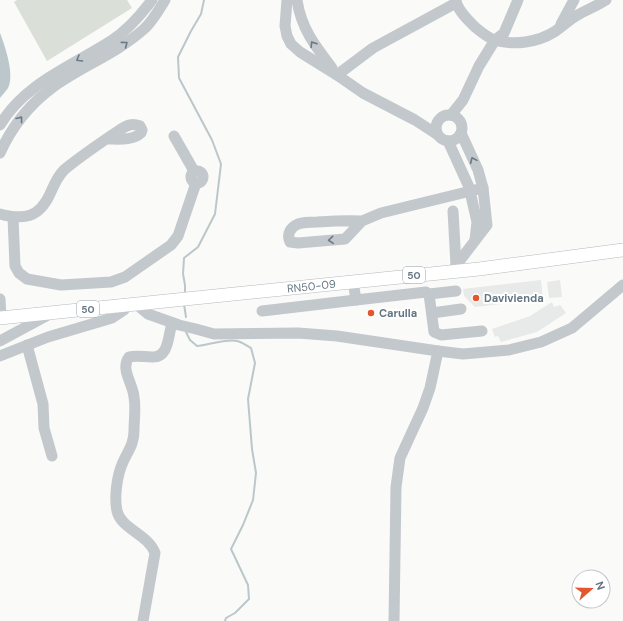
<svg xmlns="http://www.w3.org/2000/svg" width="623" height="621" viewBox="0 0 623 621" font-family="'DM Sans',sans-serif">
<rect width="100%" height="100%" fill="#fafaf8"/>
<g fill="#e8e9e9">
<path d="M 541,280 L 543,299 L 475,307 L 464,296 L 463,289 Z"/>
<path d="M 560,280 L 562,297 L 549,298 L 547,282 Z"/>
<path d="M 552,302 L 554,307 L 560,305 L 566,313 L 537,332 L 501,342 L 498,336 L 495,337 L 492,329 L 530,316 Z"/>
</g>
<path fill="#dadfd7" d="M 17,0 L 127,0 L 132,8 L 47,61 L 14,2 Z"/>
<path fill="#bbc7cb" d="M 0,33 C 5,46 15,75 8,88 C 6,91 3,94 0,98 Z"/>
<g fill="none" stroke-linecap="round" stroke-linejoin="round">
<g stroke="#bbc7cb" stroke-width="2">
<path d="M 185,294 L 185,285 L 183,274 L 184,258 L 198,247 L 215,214 L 221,164 L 212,140 L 179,78 L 178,57 L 191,31 L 201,14 L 204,0"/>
<path d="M 184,304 L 186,317"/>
<path d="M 186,332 L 190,340 L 197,346 C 208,345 228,338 237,341 C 242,342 247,346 251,348 L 255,363 L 248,399 L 252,449 L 256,473 L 253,500 L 243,525 L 231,549 L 248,585 L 249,599 L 235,613 L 226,618 L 225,621"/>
</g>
<defs>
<g id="major">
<path id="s1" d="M 0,318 L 479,269 L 623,250"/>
</g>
</defs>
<use href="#major" stroke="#b5babe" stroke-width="14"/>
<g stroke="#c3c8cc" stroke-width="11">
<path d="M 287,0 L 285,26 L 287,36 L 291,44 L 300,52 L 337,75 L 363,93 L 415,120 L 438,135"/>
<path d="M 297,0 C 301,28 315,46 332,68"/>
<path d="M 456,0 C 457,10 468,20 475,27 C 481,32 488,38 495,40 C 514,46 538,42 554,32 C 562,27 569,20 576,16 C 586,10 597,6 606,0"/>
<path d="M 561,24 L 574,0"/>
<path d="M 337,75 L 373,48 L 456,3"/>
<circle cx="449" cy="128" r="13"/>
<path d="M 451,115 L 463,100 L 479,66 L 495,40 L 504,33 L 518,0"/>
<path d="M 0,125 C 25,83 72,66 111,41 C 128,30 140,16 152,0"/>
<path d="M 174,136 L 194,171"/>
<path d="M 448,141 L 469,187 L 477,222 L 475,240"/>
<path d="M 0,153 C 12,126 30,104 53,87 C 82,66 116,54 144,29 C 152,22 159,10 165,0"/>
<circle cx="197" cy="177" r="6"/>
<path d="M 453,211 L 456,265"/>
<path d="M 0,214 C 24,220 39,218 50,194 C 54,185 57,177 64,170 C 82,155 102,142 121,129 C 128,125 132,123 140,126 L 142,130 L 141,133 C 132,141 118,139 107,139"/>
<path d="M 13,217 L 15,266 L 19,273 L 27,279 L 61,285 L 111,282 L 125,277 L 171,245 L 178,236 L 196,183"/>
<path d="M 362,221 C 347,220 332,221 317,222 C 311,222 304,222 298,224 C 291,227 286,234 290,242 L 298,243 L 345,239 L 362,221 L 381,213 L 483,188"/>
<path d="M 451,272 L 487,225 L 483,188 L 478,170 L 461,133"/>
<path d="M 353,281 L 356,300 L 426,292 L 429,294 L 434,332 L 441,335 L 482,331"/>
<path d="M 429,294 L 456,291"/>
<path d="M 0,299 L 1,318"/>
<path d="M 135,303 L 148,314 L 179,325 L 196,329 L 214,334 L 298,333 L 337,336 L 438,351 L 463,354 L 509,350 L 541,342 L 572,328 L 623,285"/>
<path d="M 262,311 L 356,300"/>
<path d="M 432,313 L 461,309"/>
<path d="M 0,341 L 50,314"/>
<path d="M 27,345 L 43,404 L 44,428 L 52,456"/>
<path d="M 0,356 L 48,337 L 112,318 L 124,310 L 128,304"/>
<path d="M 143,621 L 155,553 C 148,534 121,529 117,511 C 114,497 117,475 123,462 C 128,451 134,444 134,431 C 134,420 136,408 134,397 C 133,384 120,369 129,357 C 136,355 144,357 152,357 C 169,358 168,336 172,323"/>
<path d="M 394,621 L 396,487 L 400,458 L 423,408 L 430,388 L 438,351"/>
</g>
<use href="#major" stroke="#fff" stroke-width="13"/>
</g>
<defs><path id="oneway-chevron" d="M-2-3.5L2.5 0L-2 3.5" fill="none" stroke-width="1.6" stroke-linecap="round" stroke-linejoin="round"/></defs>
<g stroke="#6a7a87">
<use href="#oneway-chevron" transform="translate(125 44) rotate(-37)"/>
<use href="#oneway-chevron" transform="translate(313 44) rotate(-122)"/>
<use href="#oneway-chevron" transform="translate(79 59) rotate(150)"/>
<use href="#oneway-chevron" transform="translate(20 119) rotate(-52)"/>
<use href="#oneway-chevron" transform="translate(473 160) rotate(-114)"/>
<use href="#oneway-chevron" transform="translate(331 240) rotate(175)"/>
</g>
<g fill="#e4572e" stroke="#fff" stroke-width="1.5">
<circle cx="476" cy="298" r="4"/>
<circle cx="371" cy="313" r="4"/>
</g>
<g text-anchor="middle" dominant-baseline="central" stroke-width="4" stroke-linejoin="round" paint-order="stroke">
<g fill="#fff" stroke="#939fa8" stroke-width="1">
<rect x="403" y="267" width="22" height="16" rx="3"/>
<rect x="77" y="301" width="22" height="16" rx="3"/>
</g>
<g font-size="10" font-weight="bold" fill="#657683">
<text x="414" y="275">50</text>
<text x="88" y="309">50</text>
</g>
<g font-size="11" fill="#657683" stroke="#fff">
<text stroke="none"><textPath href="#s1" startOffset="313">RN50-09</textPath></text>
</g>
<g font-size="11" font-weight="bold" fill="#657683" stroke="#fff" text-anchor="start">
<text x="484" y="298">Davivienda</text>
<text x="379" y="313">Carulla</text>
</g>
</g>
<g transform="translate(591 589) rotate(70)"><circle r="19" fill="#ffffff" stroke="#c1c8cd"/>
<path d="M0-3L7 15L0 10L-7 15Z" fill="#e4572e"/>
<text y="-6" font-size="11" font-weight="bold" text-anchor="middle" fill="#657683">N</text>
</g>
</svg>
